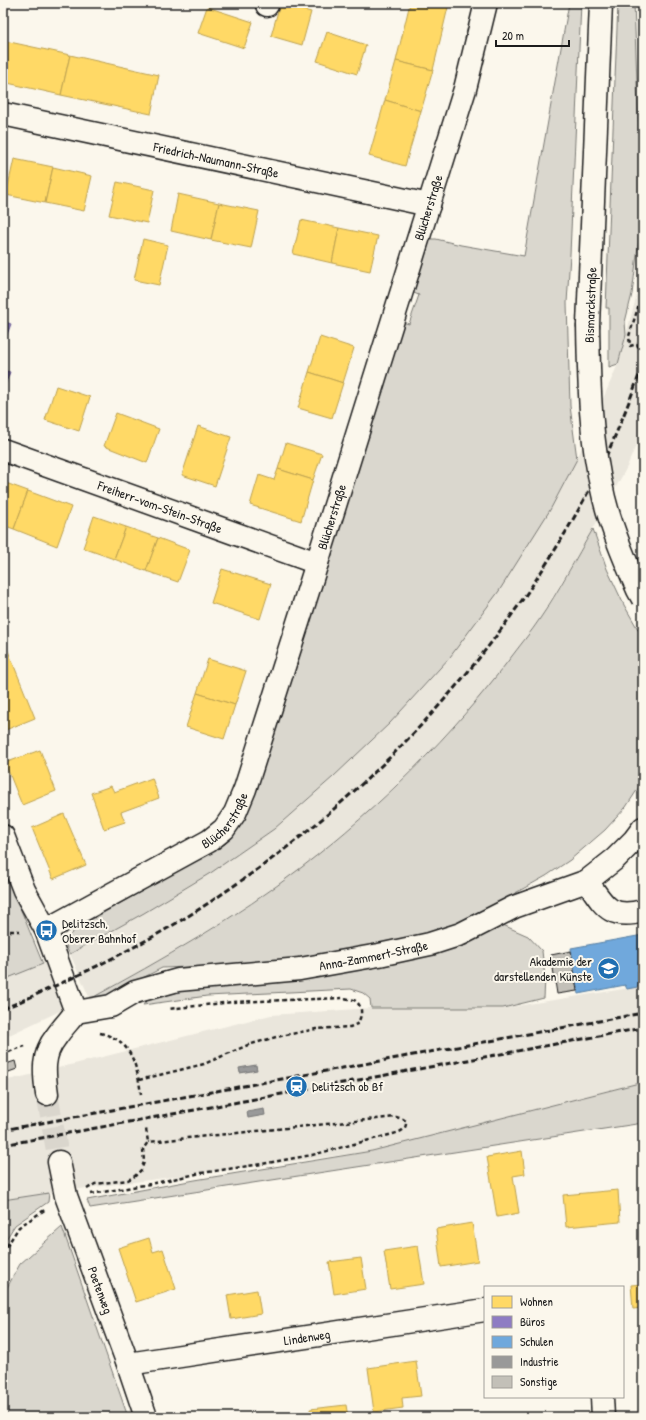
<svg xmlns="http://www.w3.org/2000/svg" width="646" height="1420" viewBox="0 0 646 1420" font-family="'Patrick Hand',sans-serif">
<rect width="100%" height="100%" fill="#fbf7ec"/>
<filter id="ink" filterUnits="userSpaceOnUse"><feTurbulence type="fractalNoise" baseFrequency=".025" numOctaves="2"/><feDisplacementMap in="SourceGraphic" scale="8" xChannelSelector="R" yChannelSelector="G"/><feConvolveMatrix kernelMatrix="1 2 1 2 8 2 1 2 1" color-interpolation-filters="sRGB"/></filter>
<g filter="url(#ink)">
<g fill="#eae6dc">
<path d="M 643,267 L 643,428 L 627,467 L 593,529 L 539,620 L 487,689 L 427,755 L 367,813 L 302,868 L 234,915 L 167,956 L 90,999 L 70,954 L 144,913 L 212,872 L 274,829 L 333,777 L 390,723 L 450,657 L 550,510 L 577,459 L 618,364 L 639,287 Z"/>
<path d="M 63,956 L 81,1001 L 3,1038 L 3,980 Z"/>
<path d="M 643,986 L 643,1082 L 372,1151 L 49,1193 L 3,1200 L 3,1081 L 26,1076 L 271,1015 L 371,1008 L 503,1008 Z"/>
</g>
<g fill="#dad7ce" stroke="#7b7a75">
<path d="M 569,3 L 581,3 L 570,254 L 567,303 L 570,406 L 577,459 L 550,510 L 499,591 L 450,657 L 390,723 L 333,777 L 274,829 L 212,872 L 144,913 L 70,954 C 58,938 77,929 89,921 L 225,844 C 236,834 243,823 249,809 L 402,322 L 409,324 L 419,295 L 411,292 L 425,247 L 430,239 L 436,239 L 461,245 L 524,256 Z"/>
<path d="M 618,3 L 634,3 L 641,189 L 641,223 L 632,294 L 625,322 L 626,335 L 618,364 L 609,367 L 609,308 L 606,308 Z"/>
<path d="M 593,529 L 607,569 L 624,605 L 643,638 L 643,781 L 626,807 L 605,830 L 570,860 L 546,876 L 454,927 L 380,948 L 297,961 L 240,965 L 162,968 L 109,995 L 90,999 C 163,959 236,918 302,867 C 380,807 452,735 512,656 C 521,644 531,632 539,620 C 559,591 575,559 593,529 Z"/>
<path d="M 3,866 L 43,964 L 3,980 Z"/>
<path d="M 503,925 L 528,936 L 542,951 L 545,978 L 544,998 L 503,1008 L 371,1008 L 370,999 L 363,993 L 351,989 L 207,996 L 143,1005 L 151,995 Z"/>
<path d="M 643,1082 L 643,1123 L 90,1208 L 87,1200 L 195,1180 L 372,1151 Z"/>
<path d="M 49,1193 L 48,1202 L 15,1225 L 3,1244 L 3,1200 Z"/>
<path d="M 62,1227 L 128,1417 L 3,1417 L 3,1295 L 20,1264 Z"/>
</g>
<g fill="#ffd966" stroke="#bba050">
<path d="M 410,3 L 449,3 L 433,70 L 396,61 Z"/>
<path d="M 280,4 L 311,12 L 302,45 L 271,36 Z"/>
<path d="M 207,7 L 253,22 L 244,48 L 198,33 Z"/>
<path d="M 327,32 L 366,45 L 357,74 L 317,61 Z"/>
<path d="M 5,41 L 70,55 L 61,95 L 3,82 L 3,48 Z"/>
<path d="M 70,55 L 159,75 L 151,114 L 61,95 Z"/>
<path d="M 396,61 L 433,70 L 421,111 L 385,100 Z"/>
<path d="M 385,100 L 421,111 L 405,166 L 369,156 Z"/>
<path d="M 14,159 L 53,167 L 45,203 L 6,195 Z"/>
<path d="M 53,167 L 92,176 L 84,211 L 45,203 Z"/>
<path d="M 117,182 L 154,190 L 147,223 L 109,215 Z"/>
<path d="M 178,194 L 219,203 L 211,240 L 171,231 Z"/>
<path d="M 219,203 L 259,211 L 251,248 L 211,240 Z"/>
<path d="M 301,220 L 339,228 L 332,263 L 293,254 Z"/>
<path d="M 339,228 L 378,236 L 370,271 L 332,263 Z"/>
<path d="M 143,239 L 168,245 L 159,285 L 134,280 Z"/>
<path d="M 320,337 L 354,348 L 343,383 L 309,372 Z"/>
<path d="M 309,372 L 343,383 L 332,418 L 298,408 Z"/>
<path d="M 56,386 L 90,397 L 79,431 L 45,420 Z"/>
<path d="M 116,413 L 159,429 L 147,463 L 104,446 Z"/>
<path d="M 198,426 L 231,437 L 215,486 L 182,475 Z"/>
<path d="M 286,443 L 322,454 L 313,480 L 278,469 Z"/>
<path d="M 278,469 L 313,480 L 301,521 L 250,505 L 259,475 L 274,480 Z"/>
<path d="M 3,482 L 28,491 L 14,529 L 3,525 Z"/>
<path d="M 28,491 L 71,507 L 57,546 L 14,529 Z"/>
<path d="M 94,516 L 126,527 L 114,559 L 83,548 Z"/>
<path d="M 126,527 L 158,538 L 146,571 L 114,559 Z"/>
<path d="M 158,538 L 190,550 L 178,582 L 146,571 Z"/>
<path d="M 222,569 L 271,584 L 260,619 L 211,603 Z"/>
<path d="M 6,646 L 35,718 L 3,731 L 3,647 Z"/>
<path d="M 208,659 L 246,671 L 235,705 L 197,693 Z"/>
<path d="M 197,693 L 235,705 L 224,739 L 186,727 Z"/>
<path d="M 40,750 L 56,791 L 22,805 L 5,763 Z"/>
<path d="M 152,778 L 159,798 L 121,812 L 125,822 L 104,829 L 91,793 L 111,786 L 114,792 Z"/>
<path d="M 64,814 L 86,865 L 53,879 L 32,828 Z"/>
<path d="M 522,1151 L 525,1174 L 513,1176 L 519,1213 L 497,1217 L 487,1157 Z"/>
<path d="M 618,1190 L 620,1222 L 566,1227 L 563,1195 Z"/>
<path d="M 472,1223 L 478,1261 L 441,1267 L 436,1229 Z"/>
<path d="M 149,1238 L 153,1252 L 163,1249 L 176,1289 L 136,1302 L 118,1248 Z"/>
<path d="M 418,1246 L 424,1284 L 390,1289 L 384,1251 Z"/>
<path d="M 361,1258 L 366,1289 L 334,1294 L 329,1262 Z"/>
<path d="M 643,1284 L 643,1308 L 633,1309 L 631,1285 Z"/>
<path d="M 257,1290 L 261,1314 L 231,1319 L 227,1295 Z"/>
<path d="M 416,1361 L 421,1396 L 402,1398 L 403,1408 L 374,1412 L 368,1368 Z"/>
<path d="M 346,1405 L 348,1417 L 311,1417 L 310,1409 Z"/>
</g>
<g fill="#8e7cc3" stroke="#6c5f91">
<path d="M 3,321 L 11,324 L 3,345 Z"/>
<path d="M 3,370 L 10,372 L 3,390 Z"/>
</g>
<path fill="#6fa8dc" stroke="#567ea2" d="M 643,935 L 643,986 L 627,989 L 625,985 L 578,994 L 571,948 Z"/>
<g fill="#999" stroke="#747474">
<path d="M 256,1065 L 257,1070 L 240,1073 L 239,1068 Z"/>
<path d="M 264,1109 L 265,1115 L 248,1118 L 247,1112 Z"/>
</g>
<g fill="#c3c0b8" stroke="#1c1c1c">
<path d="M 571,951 L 577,991 L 557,994 L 551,955 Z"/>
<path d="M 15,1061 L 17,1069 L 3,1074 L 3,1065 Z"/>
</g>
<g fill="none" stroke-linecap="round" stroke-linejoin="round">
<path stroke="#dad6cd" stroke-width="22" stroke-dasharray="22 11" stroke-linecap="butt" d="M 47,1094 L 59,1162"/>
<defs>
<g id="minor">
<path d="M 267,5 L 268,3"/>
<path id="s1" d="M 3,114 L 429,205"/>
<path d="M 588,325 L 601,3"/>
<path id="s2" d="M 3,450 L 317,563"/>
<path d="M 3,836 L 24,890 L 46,930 L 76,1012 C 69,1021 62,1028 56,1037 C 42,1054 44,1073 47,1094"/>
<path d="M 587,881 C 604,905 609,920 643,911"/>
<path id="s3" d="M 46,930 L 209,841 L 224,829 L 235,813 L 245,789 L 317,563 L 465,89 L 486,3"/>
<path id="s4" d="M 76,1012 L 111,1006 L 135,992 L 178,980 L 300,969 L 379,955 L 430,944 L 461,934 L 514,907 L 587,881 L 615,859 L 634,840 L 643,828"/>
<path id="s5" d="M 59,1162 L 66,1196 L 128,1364 L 146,1417"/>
<path id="s6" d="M 128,1364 L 485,1310"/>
<path d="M 602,1397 L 603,1417"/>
</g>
</defs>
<use href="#minor" stroke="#1c1c1c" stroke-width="25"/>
<g stroke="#1c1c1c" stroke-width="2.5" stroke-dasharray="4 3" stroke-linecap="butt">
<path d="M 642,3 L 643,66"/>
<path d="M 643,292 L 629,336 L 630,346 L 637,344 L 643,358"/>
<path d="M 3,931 L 20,931"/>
<path d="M 100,1033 C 104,1034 108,1035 112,1037 C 134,1046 138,1074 141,1094"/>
<path d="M 3,1056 L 11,1051 L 25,1046"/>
<path d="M 139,1080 L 204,1064 L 248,1045 L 276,1037 L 316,1029 L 350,1027 L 357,1024 C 362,1017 364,1006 354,1000 C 352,999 347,999 344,998 L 232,1002 L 168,1009"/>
<path d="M 87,1189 L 95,1184 L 128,1180 L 135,1176 L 141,1170 L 144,1162 L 143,1149 L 148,1142 L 146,1129"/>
<path d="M 91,1194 L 150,1184 L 201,1173 L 262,1164 L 312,1155 L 393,1134 C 400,1132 407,1130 406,1121 L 403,1119 L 396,1117 L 148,1142"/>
<path d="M 3,1252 L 19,1227 L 46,1209"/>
</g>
<use href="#minor" stroke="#fbf7ec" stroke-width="22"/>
<g stroke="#1c1c1c" stroke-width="3" stroke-dasharray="6 3" stroke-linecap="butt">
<path d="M 3,1009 C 64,983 123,955 180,921 C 207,905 232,887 258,869 C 400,766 518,631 598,473 C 615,439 629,402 643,365"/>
<path d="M 3,1130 L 643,1013"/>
<path d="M 3,1145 L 643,1028"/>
</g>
<defs>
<path id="minor-bridge" d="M 588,325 C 589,383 590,442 604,498 C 612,530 625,560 638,590 L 643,599"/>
</defs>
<use href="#minor-bridge" stroke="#1c1c1c" stroke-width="25" stroke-linecap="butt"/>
<use href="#minor-bridge" stroke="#fbf7ec" stroke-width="22"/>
</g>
</g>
<defs>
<symbol id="bus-disc" viewBox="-11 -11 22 22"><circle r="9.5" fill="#1f6fb2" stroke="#fbf7ec"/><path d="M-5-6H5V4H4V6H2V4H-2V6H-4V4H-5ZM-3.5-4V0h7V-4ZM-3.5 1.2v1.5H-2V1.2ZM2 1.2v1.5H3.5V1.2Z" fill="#fff"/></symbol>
<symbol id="university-disc" viewBox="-11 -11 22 22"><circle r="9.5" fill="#1f6fb2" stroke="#fbf7ec"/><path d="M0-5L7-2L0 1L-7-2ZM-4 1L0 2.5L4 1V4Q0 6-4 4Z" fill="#fff"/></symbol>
<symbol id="station-disc" viewBox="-11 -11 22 22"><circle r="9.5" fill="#1f6fb2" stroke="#fbf7ec"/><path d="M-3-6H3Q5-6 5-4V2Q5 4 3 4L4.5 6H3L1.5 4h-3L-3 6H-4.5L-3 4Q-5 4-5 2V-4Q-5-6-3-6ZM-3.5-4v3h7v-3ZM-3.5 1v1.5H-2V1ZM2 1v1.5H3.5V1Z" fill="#fff"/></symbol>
</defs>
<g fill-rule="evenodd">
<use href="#bus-disc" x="34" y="918" width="25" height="25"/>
<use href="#university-disc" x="596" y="956" width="25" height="25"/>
<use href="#station-disc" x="284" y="1074" width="25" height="25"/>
</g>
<g text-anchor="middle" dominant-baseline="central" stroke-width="4" stroke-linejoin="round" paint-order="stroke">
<g font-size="13" fill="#1c1c1c" stroke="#fbf7ec">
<text stroke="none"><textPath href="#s1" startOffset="218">Friedrich-Naumann-Straße</textPath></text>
<text stroke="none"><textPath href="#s3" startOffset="860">Blücherstraße</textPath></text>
<text transform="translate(590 305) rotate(-88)">Bismarckstraße</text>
<text stroke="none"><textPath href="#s2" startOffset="167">Freiherr-vom-Stein-Straße</textPath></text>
<text stroke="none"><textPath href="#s3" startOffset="536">Blücherstraße</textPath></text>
<text stroke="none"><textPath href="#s3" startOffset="212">Blücherstraße</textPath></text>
<text stroke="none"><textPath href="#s4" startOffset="305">Anna-Zammert-Straße</textPath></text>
<text stroke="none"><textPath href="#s5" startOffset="135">Poetenweg</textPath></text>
<text stroke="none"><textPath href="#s6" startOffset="181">Lindenweg</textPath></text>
</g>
<g font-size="13" fill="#1c1c1c" stroke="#fbf7ec" text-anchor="start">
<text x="62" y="923">Delitzsch,<tspan x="62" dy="15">Oberer Bahnhof</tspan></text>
<text x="592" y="961" text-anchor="end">Akademie der<tspan x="592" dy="15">darstellenden Künste</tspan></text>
<text x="312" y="1086">Delitzsch ob Bf</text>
</g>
</g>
<rect width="646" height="1420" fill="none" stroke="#fbf7ec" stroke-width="16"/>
<rect x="8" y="8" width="630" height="1404" fill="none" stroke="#1c1c1c" stroke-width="1.5" filter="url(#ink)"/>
<rect x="484" y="1286" width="140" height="112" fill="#fbf7ec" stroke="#a29f99"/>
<rect x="492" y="1296" width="20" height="12" fill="#ffd966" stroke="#a29f99"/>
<text x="520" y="1306" font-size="12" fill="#1c1c1c">Wohnen</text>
<rect x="492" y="1316" width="20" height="12" fill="#8e7cc3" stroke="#a29f99"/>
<text x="520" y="1326" font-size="12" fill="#1c1c1c">Büros</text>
<rect x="492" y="1336" width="20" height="12" fill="#6fa8dc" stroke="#a29f99"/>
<text x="520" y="1346" font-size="12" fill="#1c1c1c">Schulen</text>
<rect x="492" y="1356" width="20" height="12" fill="#999999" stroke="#a29f99"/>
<text x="520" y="1366" font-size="12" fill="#1c1c1c">Industrie</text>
<rect x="492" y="1376" width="20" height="12" fill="#c3c0b8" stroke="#a29f99"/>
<text x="520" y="1386" font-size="12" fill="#1c1c1c">Sonstige</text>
<path d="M496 40v6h73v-6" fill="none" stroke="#1c1c1c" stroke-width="2"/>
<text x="502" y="40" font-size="12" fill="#1c1c1c" stroke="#fbf7ec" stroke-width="3" paint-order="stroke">20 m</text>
</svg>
